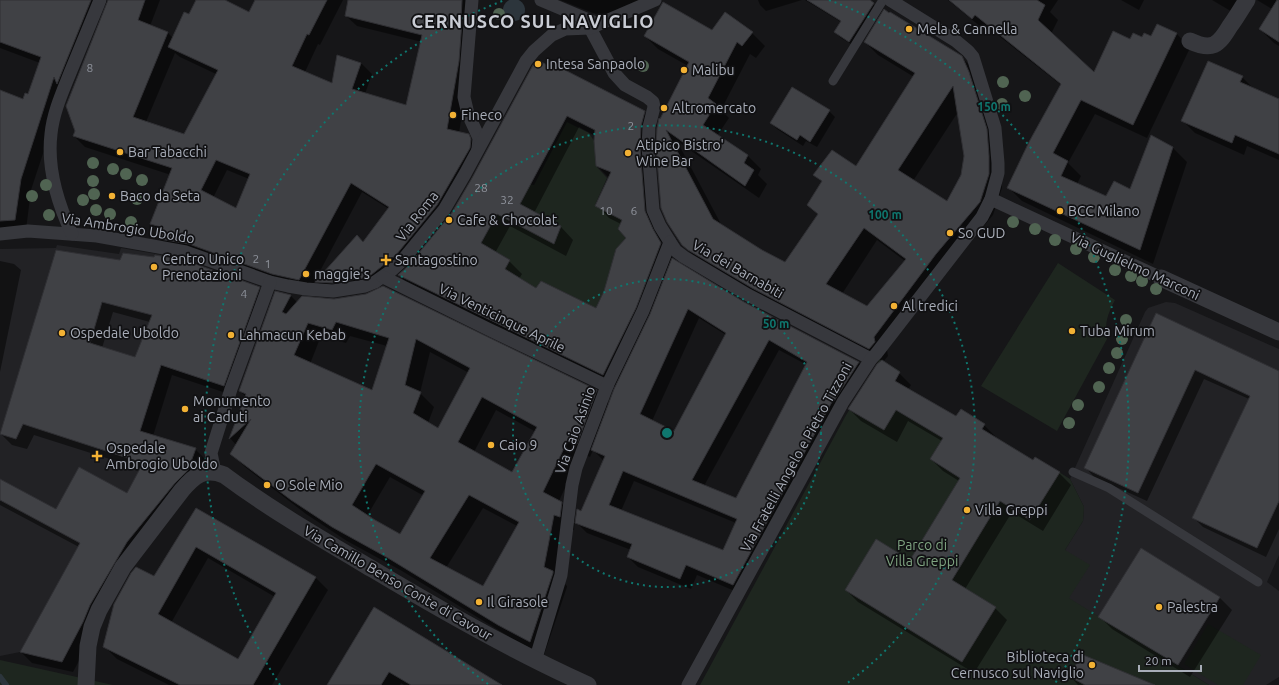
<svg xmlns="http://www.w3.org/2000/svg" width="1279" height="685" viewBox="0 0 1279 685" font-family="Ubuntu,sans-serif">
<rect width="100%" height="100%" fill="#161618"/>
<g fill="#222225">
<path d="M 57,245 L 119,254 L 121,248 L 174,257 L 149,324 L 231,348 L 220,385 L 161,365 L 140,431 L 196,448 L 186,476 L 143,463 L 127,493 L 80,543 L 20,652 L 0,656 L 0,249 L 56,248 Z"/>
<path d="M 1166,302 L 1175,303 L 1279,349 L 1279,555 L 1267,582 L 1279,591 L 1279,677 L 1266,685 L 1209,685 L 1068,598 L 1065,550 L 1083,521 L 1084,507 L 1070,479 L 1145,312 L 1148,308 Z"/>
</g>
<g fill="#1e261f">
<path d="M 567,122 L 589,133 L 594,141 L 596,166 L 607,178 L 595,205 L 622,220 L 618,229 L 626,238 L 616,250 L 604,291 L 573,356 L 574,297 L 541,281 L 536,288 L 505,269 L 510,260 L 481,243 L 497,214 L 554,244 L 561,226 L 471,179 L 476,172 L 534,185 Z"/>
<path d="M 1058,263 L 1115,300 C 1108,313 1104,324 1107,339 L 1057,431 L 981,386 Z"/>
<path d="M 880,359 L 900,371 L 895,381 L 956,416 L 961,409 L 985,424 L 980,432 L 993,441 L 995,437 L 1025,455 L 1023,459 L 1031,464 L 1035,457 L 1070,479 L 1084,507 L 1083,521 L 1065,550 L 1090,565 L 1069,598 L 1209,685 L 700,685 L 845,417 Z"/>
<path d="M 1208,624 L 1261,655 L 1243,685 L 1218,685 L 1184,664 Z"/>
<path d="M 0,660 L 113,685 L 0,685 Z"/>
</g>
<circle fill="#2c353c" cx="514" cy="10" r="11"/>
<g fill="#0007" fill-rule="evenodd">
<path d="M 0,0 L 160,0 L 150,26 L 168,33 L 173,38 L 190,15 L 197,0 L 222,0 L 249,13 L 256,0 L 343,0 L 320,45 L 318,44 L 305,72 L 332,84 L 338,57 L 361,63 L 372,74 L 365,94 L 407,107 L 422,42 L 357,26 L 346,16 L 349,0 L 473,0 L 469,72 L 459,133 L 468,135 L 479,146 L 480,159 L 448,216 L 407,266 L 382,285 L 374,289 L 327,292 L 317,282 L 364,243 L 389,209 L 362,192 L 310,290 L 170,249 L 160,239 L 161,233 L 152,224 L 171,175 L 85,147 L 74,136 L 109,0 L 103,8 L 64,90 L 31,190 L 26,230 L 0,232 L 0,91 L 24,100 L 28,95 L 40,63 L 0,48 ZM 175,53 L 180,57 L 216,74 L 184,135 L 146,122 ZM 227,170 L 249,179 L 237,210 L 213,198 Z"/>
<path d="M 560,0 L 659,0 L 608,19 Z"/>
<path d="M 758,0 L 802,0 L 766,11 L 760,5 Z"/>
<path d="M 805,0 L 868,0 L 880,10 L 856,47 L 841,38 L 835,32 L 841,22 Z"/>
<path d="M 948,0 L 1058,0 L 1050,12 L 1058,20 L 1051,34 L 1095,73 L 1130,41 L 1177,34 L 1190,48 L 1147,138 L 1095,114 L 1068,163 L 1081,176 L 1077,184 L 1107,198 L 1131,190 L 1152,136 L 1173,148 L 1187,162 L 1153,264 L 1022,201 L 1008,187 L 1061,85 L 989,28 L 987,32 Z"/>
<path d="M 1121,0 L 1144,0 L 1139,10 Z"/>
<path d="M 1212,0 L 1241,0 L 1234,13 Z"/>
<path d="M 1257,0 L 1279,0 L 1279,46 L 1274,43 L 1260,29 L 1272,9 Z"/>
<path d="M 712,31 L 752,33 L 765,46 L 756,58 L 750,54 L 721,110 L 729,118 L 717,136 L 748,156 L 761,169 L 758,175 L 767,184 L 759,198 L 677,141 L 722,226 L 761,251 L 785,264 L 819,215 L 808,205 L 823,183 L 815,175 L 856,168 L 914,77 L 878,55 L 865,42 L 961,57 L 975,70 L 1002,170 L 1002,188 L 993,215 L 949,268 L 887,350 L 888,356 L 883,362 L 899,373 L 911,385 L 908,390 L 957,418 L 984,425 L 996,437 L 995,438 L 1034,461 L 1059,473 L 1071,485 L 1043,531 L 1012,512 L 965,589 L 995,608 L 1007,620 L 974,673 L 858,602 L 846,590 L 910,561 L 959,481 L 943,471 L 931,459 L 942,441 L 908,421 L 897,442 L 861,421 L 849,409 L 882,361 L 766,301 L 696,258 L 683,245 L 657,147 L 688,66 L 658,49 L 645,36 ZM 958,112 L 965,156 L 962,175 L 948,202 L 913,181 ZM 877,240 L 905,261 L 868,308 L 842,294 Z"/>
<path d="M 534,66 L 644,112 L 657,124 L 653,139 L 657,224 L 673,256 L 672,259 L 744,303 L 859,363 L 869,373 L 845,411 L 744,595 L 697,575 L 691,589 L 638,567 L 628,557 L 631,550 L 587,533 L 576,522 L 604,461 L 593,450 L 590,457 L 581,453 L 559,501 L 575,516 L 574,530 L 568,528 L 558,577 L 567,586 L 567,587 L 544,655 L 513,639 L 402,571 L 347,541 L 306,514 L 245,467 L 231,453 L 236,445 L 230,438 L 246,397 L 240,391 L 276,292 L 291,296 L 298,303 L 596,391 L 610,404 L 616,387 L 412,288 L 399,275 L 412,264 L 452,215 L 473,178 ZM 579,127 L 595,136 L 597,166 L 609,178 L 597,205 L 609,218 L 621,224 L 627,238 L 596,309 L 537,290 L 519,279 L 522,274 L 509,261 L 495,253 L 510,226 L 566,256 L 573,240 L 561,227 L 534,213 ZM 699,318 L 726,335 L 674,432 L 652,421 ZM 321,336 L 346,343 L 350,336 L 387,346 L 373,392 L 310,364 ZM 779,350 L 807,365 L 737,499 L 704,486 ZM 430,352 L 469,373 L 439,429 L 428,423 L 434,407 L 420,393 ZM 496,410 L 536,432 L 512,474 L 474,452 ZM 390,477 L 424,496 L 401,535 L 367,516 ZM 634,481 L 736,523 L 724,552 L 621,511 ZM 483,508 L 517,526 L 483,588 L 446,568 Z"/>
<path d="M 1242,77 L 1254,89 L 1279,100 L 1279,160 L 1247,146 L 1244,155 L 1195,133 L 1183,121 Z"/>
<path d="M 829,111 L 835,117 L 817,147 L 806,141 L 803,146 L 777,129 L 771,123 Z"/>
<path d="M 57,252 L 259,288 L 270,299 L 235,396 L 172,375 L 153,436 L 195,449 L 206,460 L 199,481 L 137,553 L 73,672 L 32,663 L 21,652 L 79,547 L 0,505 L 0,480 L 57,510 L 127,494 L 141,469 L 34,435 L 27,449 L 12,445 L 1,434 ZM 113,312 L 150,322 L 135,358 L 102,348 Z"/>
<path d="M 0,261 L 14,264 L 21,270 L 0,372 Z"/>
<path d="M 1157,315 L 1279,372 L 1279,529 L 1266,557 L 1203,527 L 1194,518 L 1249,399 L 1204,379 L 1147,501 L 1094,477 L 1085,467 Z"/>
<path d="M 196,509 L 316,578 L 328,590 L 272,685 L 169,685 L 117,659 L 105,647 L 154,577 ZM 208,558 L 275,597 L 238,661 L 171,623 Z"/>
<path d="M 1142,549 L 1220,598 L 1232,610 L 1190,677 L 1112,629 L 1100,617 Z"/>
<path d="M 375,609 L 500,685 L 404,685 L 401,683 L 400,685 L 328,685 Z"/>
<path d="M 1071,677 L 1147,685 L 1078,685 Z"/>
</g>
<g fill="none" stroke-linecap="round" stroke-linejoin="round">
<path stroke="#2c353c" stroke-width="6" d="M 0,677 L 6,685"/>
</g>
<g fill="#404145" stroke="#303034" fill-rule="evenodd">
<path d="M 0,0 L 91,0 L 57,84 L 54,77 L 21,179 L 15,220 L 0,221 L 0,90 L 23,99 L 25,93 L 28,94 L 41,57 L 0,42 Z"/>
<path d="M 108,0 L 145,0 L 138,20 L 168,32 L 133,117 L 184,134 L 218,70 L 168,47 L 184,12 L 189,14 L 196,0 L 225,0 L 249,12 L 255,0 L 327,0 L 309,35 L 307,34 L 292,66 L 332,83 L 337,55 L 361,63 L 352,89 L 406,105 L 422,35 L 345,16 L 348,0 L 462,0 L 461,20 L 462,21 L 459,61 L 447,129 L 469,134 L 471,139 L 470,148 L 437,205 L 396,255 L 371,275 L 363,278 L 333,283 L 315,282 L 357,235 L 363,242 L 389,207 L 351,183 L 299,280 L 272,274 L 189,244 L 159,239 L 161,227 L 150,224 L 172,168 L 73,136 L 75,131 L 66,106 ZM 216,160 L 250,174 L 236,208 L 201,190 Z"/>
<path d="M 807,0 L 870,0 L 874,3 L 849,42 L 834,32 L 841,21 Z"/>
<path d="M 949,0 L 1037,0 L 1045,5 L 1038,20 L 1094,72 L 1113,31 L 1130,39 L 1133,33 L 1142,37 L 1144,33 L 1151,36 L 1157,24 L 1177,33 L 1133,125 L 1081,100 L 1053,153 L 1068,161 L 1061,176 L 1106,196 L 1114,181 L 1130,189 L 1151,135 L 1173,147 L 1140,250 L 1007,188 L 1029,142 L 1061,84 L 975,15 L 972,19 Z"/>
<path d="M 1277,0 L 1279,0 L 1279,42 L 1259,29 Z"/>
<path d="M 663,2 L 712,30 L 725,12 L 753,32 L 742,46 L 737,42 L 708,98 L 716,104 L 703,125 L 748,155 L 744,163 L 754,170 L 745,186 L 666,130 L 713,219 L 762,250 L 785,262 L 818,214 L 807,205 L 822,181 L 813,175 L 832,150 L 856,166 L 915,73 L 864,42 L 884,9 L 889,13 L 890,12 L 962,56 L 969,72 L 987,129 L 989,156 L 989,174 L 980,202 L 936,254 L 874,337 L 875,342 L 869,349 L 752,288 L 688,250 L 682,245 L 667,222 L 661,208 L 656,147 L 657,128 L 659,118 L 660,119 L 689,62 L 644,36 ZM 953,86 L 964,156 L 961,175 L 947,201 L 898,170 ZM 864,228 L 906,259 L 867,306 L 826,284 Z"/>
<path d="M 537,60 L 560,71 L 561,68 L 645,111 L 641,126 L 640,147 L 645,211 L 653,229 L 661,243 L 636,308 L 603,375 L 398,275 L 408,266 L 451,214 L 472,178 L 533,65 ZM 567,116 L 595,130 L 594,141 L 596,166 L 611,172 L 595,206 L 622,220 L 618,229 L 626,238 L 616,249 L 604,291 L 596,308 L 541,281 L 536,288 L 505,269 L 510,260 L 481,243 L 497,214 L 554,244 L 561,226 L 520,204 Z"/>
<path d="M 1208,61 L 1243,76 L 1240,82 L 1279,99 L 1279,154 L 1235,135 L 1232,143 L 1181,121 Z"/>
<path d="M 792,87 L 830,110 L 810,142 L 800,135 L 797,140 L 770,123 Z"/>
<path d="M 56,250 L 120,260 L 123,253 L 154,257 L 155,255 L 184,260 L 260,287 L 224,386 L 161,365 L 140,431 L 196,448 L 188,470 L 175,483 L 127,542 L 90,605 L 83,622 L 62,662 L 20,652 L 80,543 L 0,500 L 0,479 L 56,509 L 79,467 L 127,493 L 143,463 L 23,424 L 16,439 L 0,434 ZM 102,302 L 152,315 L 135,357 L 90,343 Z"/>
<path d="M 672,258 L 744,302 L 859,362 L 834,401 L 833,400 L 733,585 L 686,565 L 680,579 L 627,557 L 632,544 L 575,523 L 577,509 L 581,511 L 605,456 L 591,450 L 614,389 L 650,314 ZM 688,309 L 726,333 L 674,431 L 640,414 ZM 769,340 L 807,362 L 736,498 L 692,480 ZM 623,471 L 737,519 L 723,550 L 609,505 Z"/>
<path d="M 383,286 L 597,390 L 577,444 L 568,440 L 543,492 L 562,502 L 560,517 L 554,515 L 544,567 L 553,571 L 553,573 L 530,642 L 498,625 L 388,558 L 332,527 L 291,500 L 230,454 L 251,419 L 229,439 L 246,394 L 239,391 L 275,291 L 291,295 L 282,312 L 286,314 L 302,296 L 334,299 L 366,294 ZM 336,322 L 389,338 L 372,390 L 294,355 L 308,323 L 332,330 ZM 416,339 L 470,368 L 438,428 L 413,413 L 421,392 L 405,385 ZM 482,397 L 537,427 L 512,472 L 458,442 ZM 376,464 L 425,491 L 400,534 L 375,520 L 352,505 ZM 469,495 L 519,522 L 483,586 L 430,558 Z"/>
<path d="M 1156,313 L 1279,371 L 1279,501 L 1257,548 L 1192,518 L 1250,396 L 1195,370 L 1138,493 L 1084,468 Z"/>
<path d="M 882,360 L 900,372 L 895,381 L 956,416 L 961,409 L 985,424 L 982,429 L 1033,460 L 1035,457 L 1060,472 L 1030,520 L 1000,501 L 952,580 L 996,607 L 962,662 L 845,590 L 876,539 L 910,560 L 960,478 L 930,459 L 943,438 L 896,410 L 884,430 L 848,409 L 877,364 Z"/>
<path d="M 196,508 L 316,577 L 253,685 L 180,685 L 103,647 L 114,604 L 131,573 L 136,567 L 154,576 ZM 196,547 L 276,593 L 238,659 L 158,614 Z"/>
<path d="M 1141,548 L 1220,597 L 1178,665 L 1098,617 Z"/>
<path d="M 374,607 L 502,685 L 411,685 L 389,672 L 381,685 L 327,685 Z"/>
<path d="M 1081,654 L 1155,685 L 1085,685 L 1070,677 Z"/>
</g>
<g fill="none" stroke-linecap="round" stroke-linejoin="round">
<g stroke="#37383d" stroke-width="9">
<path d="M 833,81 L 883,0"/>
<path d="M 1073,472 L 1109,488 L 1258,582"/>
</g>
<g stroke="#37383d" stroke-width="13">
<path d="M 472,0 L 464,97 L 468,114 L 479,138 L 478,149"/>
<path d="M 541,0 L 598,24"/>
<path d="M 590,28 L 614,73 L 625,85 L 647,97 L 653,102 L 654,107 L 649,127 L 648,147 L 653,210 L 660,226 L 670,242 L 676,251 L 684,257 L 748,295 L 871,359"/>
<path d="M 991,199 L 1161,278"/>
<path d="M 0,234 L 28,231 L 97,236 L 186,252 L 270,282 L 288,286 L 306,289 L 333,291 L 365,286 L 375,282 L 392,270 L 402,261 L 444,210 L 465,174 L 526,61 L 534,51 L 552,35 L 565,29 L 590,28 L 655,0"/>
<path d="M 72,234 C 58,204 47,167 51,134 C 53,113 62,93 70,73 C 80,49 90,24 100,0"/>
<path d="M 383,277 L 488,329 L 607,386"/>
<path d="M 215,472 L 211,453 L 231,389 L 270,282"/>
<path d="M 535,661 L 561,575 L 572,485 L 576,468 L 607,386 L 643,311 L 670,242"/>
<path d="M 688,685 L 843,402 L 871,359 L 876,354 L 982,217 L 991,199 L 998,173 L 998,163 L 995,128 L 973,57 L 968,51 L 956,41 L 890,0"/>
</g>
<g stroke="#37383d" stroke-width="17">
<path d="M 1190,41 C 1212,51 1218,46 1230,26 C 1236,18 1241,9 1247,0"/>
<path d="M 1161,278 L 1279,332"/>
<path d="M 86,685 L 88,646 L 92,627 L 99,610 L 123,567 L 182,490 C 194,476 204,467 224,475 C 271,510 323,540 374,570 C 444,612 514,652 588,685"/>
</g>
</g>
<g fill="#506452">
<circle cx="499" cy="14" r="6"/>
<circle cx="643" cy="66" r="6"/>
<circle cx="1003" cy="82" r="6"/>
<circle cx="1025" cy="96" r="6"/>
<circle cx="1002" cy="104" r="6"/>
<circle cx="93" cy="163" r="6"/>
<circle cx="113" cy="169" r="6"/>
<circle cx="126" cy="174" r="6"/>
<circle cx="142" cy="180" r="6"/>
<circle cx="93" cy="181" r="6"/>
<circle cx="46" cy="185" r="6"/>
<circle cx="94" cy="194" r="6"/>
<circle cx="32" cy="196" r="6"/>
<circle cx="137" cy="199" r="6"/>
<circle cx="83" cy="200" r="6"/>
<circle cx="96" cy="210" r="6"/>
<circle cx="110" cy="214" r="6"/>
<circle cx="49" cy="215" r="6"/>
<circle cx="131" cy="222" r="6"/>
<circle cx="1013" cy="222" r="6"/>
<circle cx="1035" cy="229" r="6"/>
<circle cx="1055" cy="240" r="6"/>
<circle cx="1076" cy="249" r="6"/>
<circle cx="1094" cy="257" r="6"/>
<circle cx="1115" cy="270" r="6"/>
<circle cx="1131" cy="276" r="6"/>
<circle cx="1142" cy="281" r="6"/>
<circle cx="1156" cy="289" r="6"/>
<circle cx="1126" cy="320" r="6"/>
<circle cx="1122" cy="339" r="6"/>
<circle cx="1117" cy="353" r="6"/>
<circle cx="1109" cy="368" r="6"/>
<circle cx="1099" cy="387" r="6"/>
<circle cx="1078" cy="405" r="6"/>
<circle cx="1069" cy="423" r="6"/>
</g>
<g fill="none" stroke="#0f766e" stroke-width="2" stroke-dasharray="2 4">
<circle cx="667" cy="433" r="154"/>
<path d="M488 684A308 308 0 1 1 846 684"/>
<path d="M280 685A462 462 0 0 1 505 0M829 0A462 462 0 0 1 1054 685"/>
</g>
<g fill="#f2b134" stroke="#111113" stroke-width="1.5">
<circle cx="909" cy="29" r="4"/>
<circle cx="538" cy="64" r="4"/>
<circle cx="684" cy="70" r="4"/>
<circle cx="664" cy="108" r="4"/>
<circle cx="453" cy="115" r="4"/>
<circle cx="120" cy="152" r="4"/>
<circle cx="628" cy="153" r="4"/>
<circle cx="112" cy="196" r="4"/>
<circle cx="1060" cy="211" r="4"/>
<circle cx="449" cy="220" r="4"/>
<circle cx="950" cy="233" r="4"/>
<path d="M384 254h4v4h4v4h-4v4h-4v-4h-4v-4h4z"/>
<circle cx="154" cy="267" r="4"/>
<circle cx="306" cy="274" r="4"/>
<circle cx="894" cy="306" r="4"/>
<circle cx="1072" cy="331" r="4"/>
<circle cx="62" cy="333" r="4"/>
<circle cx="231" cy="335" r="4"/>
<circle cx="185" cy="409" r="4"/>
<circle cx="491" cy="445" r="4"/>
<path d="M95 450h4v4h4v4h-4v4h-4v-4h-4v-4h4z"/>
<circle cx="267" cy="485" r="4"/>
<circle cx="967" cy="510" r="4"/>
<circle cx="479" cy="602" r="4"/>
<circle cx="1159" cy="607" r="4"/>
<circle cx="1092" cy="665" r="4"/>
</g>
<g text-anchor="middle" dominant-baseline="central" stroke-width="3.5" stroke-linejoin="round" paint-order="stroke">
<g font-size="12" fill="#8e929b">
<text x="90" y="67">8</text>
<text x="631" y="125">2</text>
<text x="481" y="187">28</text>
<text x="507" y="199">32</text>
<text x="606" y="210">10</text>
<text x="634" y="210">6</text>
<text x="256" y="258">2</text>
<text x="268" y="263">1</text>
<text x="244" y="293">4</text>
</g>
<g font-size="14" fill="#a8adb8" stroke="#111113" text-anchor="start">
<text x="917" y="29">Mela &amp; Cannella</text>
<text x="546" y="64">Intesa Sanpaolo</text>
<text x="692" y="70">Malibu</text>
<text x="672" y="108">Altromercato</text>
<text x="461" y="115">Fineco</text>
<text x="636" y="145">Atipico Bistro'<tspan x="636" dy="16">Wine Bar</tspan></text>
<text x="128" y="152">Bar Tabacchi</text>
<text x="120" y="196">Baco da Seta</text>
<text x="1068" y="211">BCC Milano</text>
<text x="457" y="220">Cafe &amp; Chocolat</text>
<text x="958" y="233">So GUD</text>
<text x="162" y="259">Centro Unico<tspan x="162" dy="16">Prenotazioni</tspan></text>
<text x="395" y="260">Santagostino</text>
<text x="314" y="274">maggie's</text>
<text x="902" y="306">Al tredici</text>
<text x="1080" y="331">Tuba Mirum</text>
<text x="70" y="333">Ospedale Uboldo</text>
<text x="239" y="335">Lahmacun Kebab</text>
<text x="193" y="401">Monumento<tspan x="193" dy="16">ai Caduti</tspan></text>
<text x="499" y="445">Caio 9</text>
<text x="106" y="448">Ospedale<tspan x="106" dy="16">Ambrogio Uboldo</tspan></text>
<text x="275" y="485">O Sole Mio</text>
<text x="975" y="510">Villa Greppi</text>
<text x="487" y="602">Il Girasole</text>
<text x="1167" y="607">Palestra</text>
<text x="1084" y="657" text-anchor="end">Biblioteca di<tspan x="1084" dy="16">Cernusco sul Naviglio</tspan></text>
</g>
<g font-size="14" fill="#a8adb8" stroke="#111113">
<text transform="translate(417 216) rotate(-52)">Via Roma</text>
<text transform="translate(128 228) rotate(9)">Via Ambrogio Uboldo</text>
<text transform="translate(1135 266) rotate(25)">Via Guglielmo Marconi</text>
<text transform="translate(738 269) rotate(30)">Via dei Barnabiti</text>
<text transform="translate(502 318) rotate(26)">Via Venticinque Aprile</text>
<text transform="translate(575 430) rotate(-70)">Via Caio Asinio</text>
<text transform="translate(796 457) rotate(-61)">Via Fratelli Angelo e Pietro Tizzoni</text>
<text transform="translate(398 583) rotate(30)">Via Camillo Benso Conte di Cavour</text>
</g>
<g font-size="14" fill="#7fa381" stroke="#111113">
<text x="922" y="545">Parco di<tspan x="922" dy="16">Villa Greppi</tspan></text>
</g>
<g font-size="18" font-weight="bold" letter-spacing="1" fill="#c9ccd4" stroke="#111113">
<text x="533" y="21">CERNUSCO SUL NAVIGLIO</text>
</g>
</g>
<circle cx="667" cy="433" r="6" fill="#0f766e" stroke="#111113" stroke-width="2"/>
<g font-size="12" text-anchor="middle" font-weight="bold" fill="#0f766e" stroke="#111113" stroke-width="3.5" stroke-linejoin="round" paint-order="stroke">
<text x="994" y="111">150 m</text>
<text x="885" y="219">100 m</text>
<text x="776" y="328">50 m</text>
</g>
<path d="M1139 665v6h62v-6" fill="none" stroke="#a8adb8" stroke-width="2"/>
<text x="1145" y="665" font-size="12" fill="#a8adb8" stroke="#111113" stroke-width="3" paint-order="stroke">20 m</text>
</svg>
